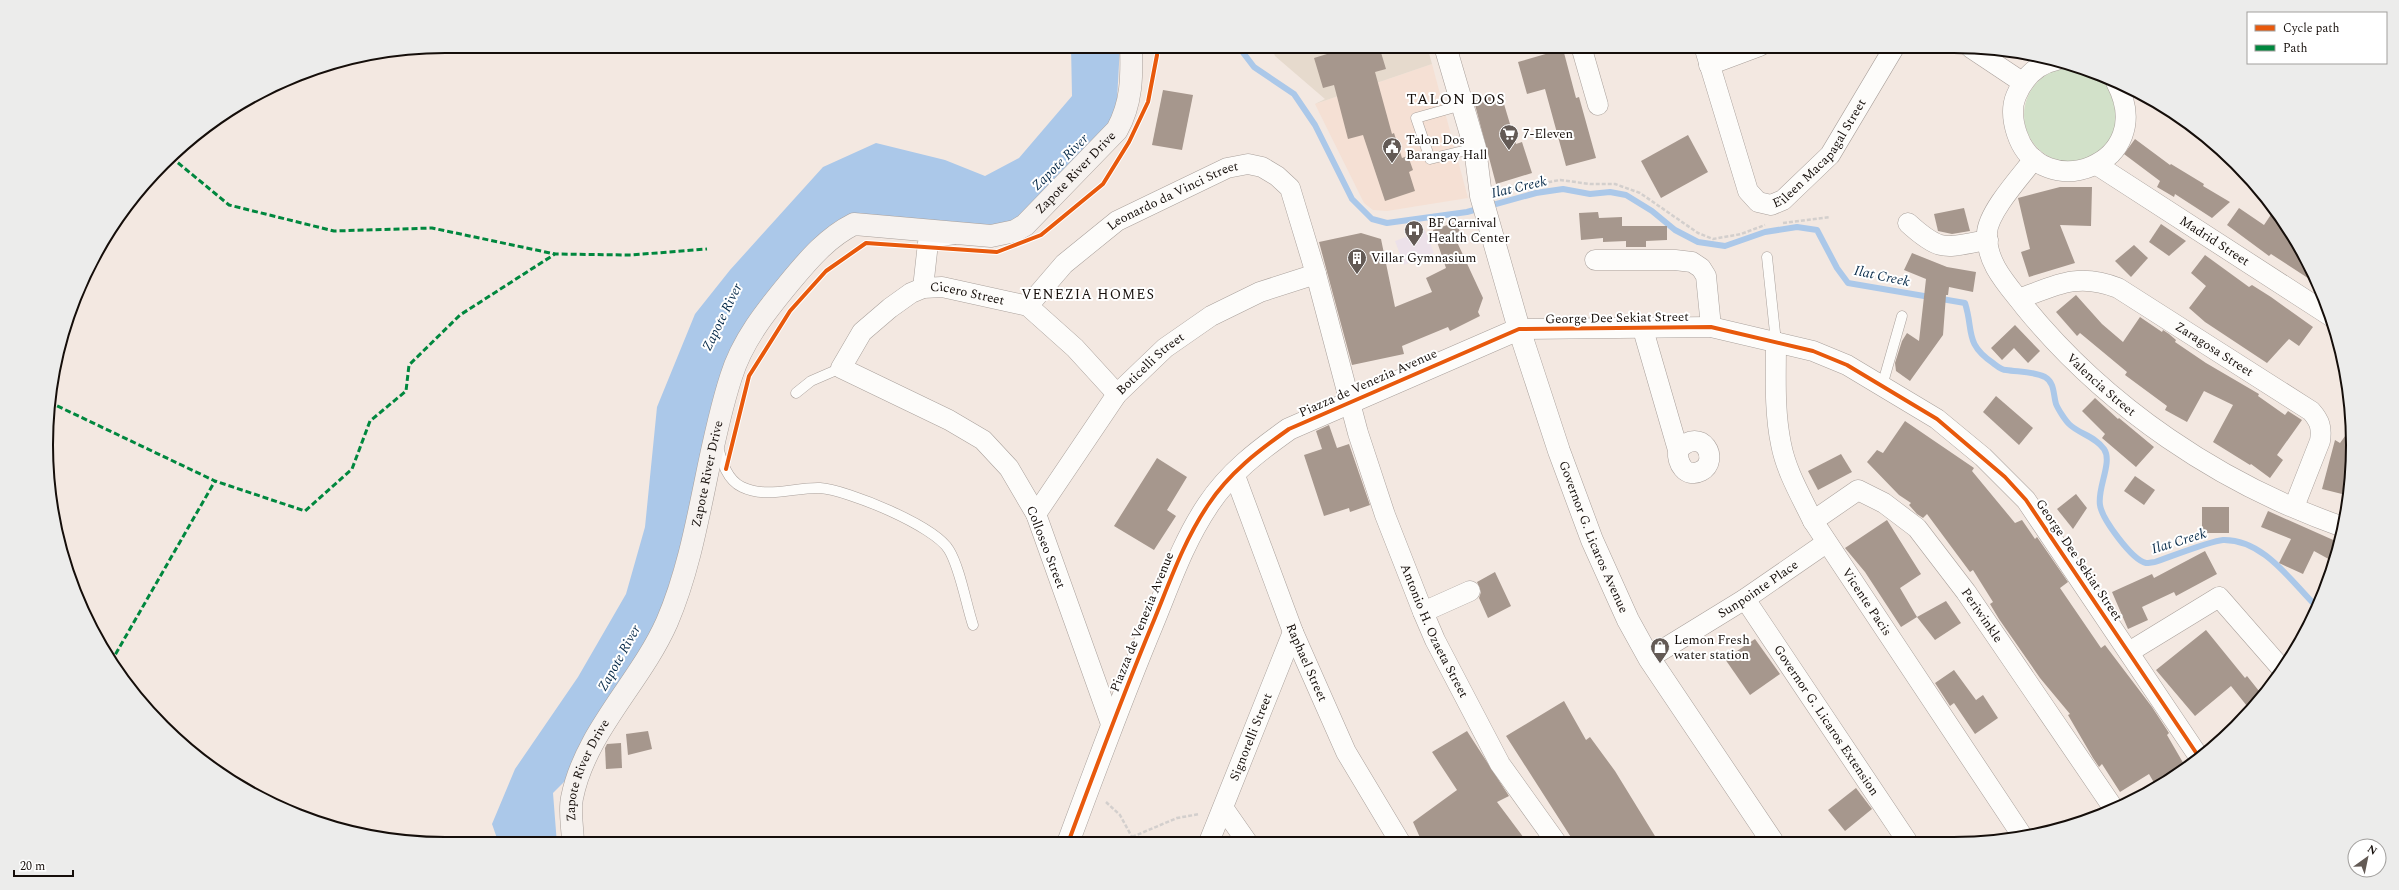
<svg xmlns="http://www.w3.org/2000/svg" width="2399" height="890" viewBox="0 0 2399 890" font-family="Spectral,serif">
<rect width="100%" height="100%" fill="#f3e8e1"/>
<path fill="#f5e0d4" d="M 1432,64 L 1468,198 L 1387,211 L 1373,210 L 1364,203 L 1315,104 Z"/>
<path fill="#e6dacd" d="M 1271,46 L 1427,46 L 1432,64 L 1315,104 L 1325,99 L 1275,56 Z"/>
<path fill="#ece1e9" d="M 1425,230 L 1434,253 L 1404,265 L 1395,241 Z"/>
<circle fill="#d2e1c9" cx="2071" cy="115" r="47"/>
<path fill="#abc8e9" d="M 1071,46 L 1120,46 L 1116,118 L 1001,234 L 854,215 L 835,222 L 753,311 L 716,424 L 649,654 L 576,770 L 553,793 L 557,844 L 499,844 L 492,824 L 515,769 L 578,677 L 626,594 L 645,527 L 657,407 L 695,314 L 730,270 L 823,167 L 876,143 L 945,160 L 985,176 L 1019,158 L 1072,96 Z"/>
<g fill="none" stroke-linecap="round" stroke-linejoin="round">
<path stroke="#abc8e9" stroke-width="6" d="M 1238,46 L 1254,67 L 1294,94 L 1315,125 L 1352,199 L 1372,219 L 1387,223 L 1467,212 L 1536,193 L 1563,189 L 1590,194 L 1610,192 L 1626,195 L 1652,211 L 1675,230 L 1698,242 L 1725,246 L 1765,232 L 1797,227 L 1817,230 L 1837,268 L 1848,283 L 1965,303 C 1974,331 1964,343 1993,363 C 1997,366 2001,370 2006,370 C 2018,372 2033,371 2045,377 C 2055,383 2053,394 2056,404 C 2058,409 2065,420 2069,424 C 2079,434 2095,436 2104,449 C 2113,462 2097,488 2100,505 C 2102,519 2132,560 2146,563 C 2149,563 2153,562 2155,562 C 2170,557 2210,541 2223,540 C 2263,539 2290,580 2316,606"/>
</g>
<g fill="#a6978d">
<path d="M 1353,46 L 1379,46 L 1386,69 L 1375,72 L 1392,134 L 1394,133 L 1402,158 L 1408,156 L 1413,170 L 1409,172 L 1415,191 L 1385,201 L 1363,135 L 1348,139 L 1334,85 L 1323,88 L 1314,58 Z"/>
<path d="M 1563,49 L 1576,98 L 1579,97 L 1596,158 L 1566,166 L 1545,89 L 1527,94 L 1518,62 Z"/>
<path d="M 1163,90 L 1193,95 L 1182,150 L 1152,145 Z"/>
<path d="M 1501,94 L 1516,144 L 1522,142 L 1532,173 L 1496,184 L 1474,101 Z"/>
<path d="M 1688,135 L 1708,172 L 1661,198 L 1641,161 Z"/>
<path d="M 2135,139 L 2170,165 L 2171,164 L 2204,184 L 2203,186 L 2230,202 L 2212,218 L 2175,194 L 2174,197 L 2157,187 L 2160,181 L 2124,154 Z"/>
<path d="M 2060,187 L 2092,187 L 2091,226 L 2060,225 L 2075,263 L 2029,277 L 2021,252 L 2030,249 L 2018,198 Z"/>
<path d="M 1964,208 L 1970,231 L 1952,234 L 1938,231 L 1934,214 Z"/>
<path d="M 2239,208 L 2264,225 L 2274,210 L 2299,245 L 2317,284 L 2271,254 L 2269,256 L 2227,225 Z"/>
<path d="M 1598,212 L 1599,218 L 1622,217 L 1622,226 L 1667,226 L 1667,240 L 1646,241 L 1646,247 L 1626,247 L 1626,241 L 1603,242 L 1603,238 L 1581,240 L 1579,213 Z"/>
<path d="M 1456,222 L 1463,240 L 1457,242 L 1483,298 L 1478,312 L 1480,316 L 1450,331 L 1448,327 L 1402,346 L 1404,354 L 1352,365 L 1319,242 L 1361,233 L 1381,239 L 1395,307 L 1432,292 L 1426,278 L 1446,268 L 1433,230 Z"/>
<path d="M 2161,224 L 2186,241 L 2169,256 L 2149,242 Z"/>
<path d="M 2134,245 L 2148,258 L 2131,277 L 2115,261 Z"/>
<path d="M 1912,253 L 1947,267 L 1976,272 L 1973,292 L 1949,287 L 1948,295 L 1946,295 L 1943,335 L 1910,381 L 1896,371 L 1895,363 L 1902,341 L 1907,333 L 1919,341 L 1926,279 L 1904,270 Z"/>
<path d="M 2205,255 L 2249,287 L 2252,285 L 2271,297 L 2313,327 L 2299,346 L 2289,339 L 2267,363 L 2205,322 L 2189,308 L 2206,286 L 2191,273 Z"/>
<path d="M 2076,295 L 2102,324 L 2123,342 L 2140,317 L 2162,332 L 2163,330 L 2169,334 L 2176,340 L 2175,342 L 2206,363 L 2259,394 L 2258,396 L 2285,415 L 2288,411 L 2302,420 L 2277,455 L 2283,460 L 2270,478 L 2251,464 L 2250,465 L 2213,442 L 2233,405 L 2204,391 L 2187,422 L 2165,410 L 2167,406 L 2125,375 L 2127,372 L 2080,333 L 2077,336 L 2056,312 Z"/>
<path d="M 2015,325 L 2040,351 L 2028,363 L 2014,348 L 2002,360 L 1991,348 Z"/>
<path d="M 1996,396 L 2033,428 L 2019,445 L 1983,412 Z"/>
<path d="M 2095,398 L 2118,419 L 2119,418 L 2154,447 L 2136,467 L 2102,438 L 2105,434 L 2082,411 Z"/>
<path d="M 1905,421 L 1974,468 L 1972,471 L 2015,523 L 2022,520 L 2035,539 L 2037,537 L 2068,582 L 2060,588 L 2101,648 L 2105,645 L 2152,707 L 2169,733 L 2167,735 L 2185,766 L 2156,786 L 2149,774 L 2120,792 L 2102,764 L 2099,767 L 2093,758 L 2068,715 L 2070,714 L 2040,678 L 1999,619 L 1990,604 L 1993,602 L 1973,570 L 1970,572 L 1927,514 L 1923,518 L 1917,514 L 1909,505 L 1911,503 L 1899,495 L 1867,462 L 1877,450 L 1883,453 Z"/>
<path d="M 1329,425 L 1337,448 L 1349,444 L 1370,505 L 1350,512 L 1349,508 L 1324,516 L 1304,455 L 1322,449 L 1316,431 Z"/>
<path d="M 2351,428 L 2352,459 L 2342,494 L 2322,489 L 2335,440 L 2340,443 Z"/>
<path d="M 1841,454 L 1852,472 L 1818,490 L 1808,471 Z"/>
<path d="M 1157,458 L 1187,477 L 1167,510 L 1176,516 L 1154,550 L 1114,526 Z"/>
<path d="M 2135,476 L 2155,490 L 2144,505 L 2124,491 Z"/>
<path d="M 2076,494 L 2087,508 L 2073,529 L 2057,509 Z"/>
<rect x="2202" y="507" width="27" height="26"/>
<path d="M 2268,511 L 2340,543 L 2334,562 L 2314,551 L 2303,574 L 2279,563 L 2291,539 L 2261,527 Z"/>
<path d="M 1887,520 L 1921,574 L 1900,588 L 1917,617 L 1901,627 L 1865,572 L 1845,548 Z"/>
<path d="M 2205,551 L 2217,574 L 2176,596 L 2174,592 L 2142,607 L 2148,620 L 2128,629 L 2112,592 L 2152,574 L 2154,578 Z"/>
<path d="M 1495,572 L 1511,606 L 1488,618 L 1479,598 L 1481,592 L 1477,582 Z"/>
<path d="M 1946,601 L 1961,623 L 1935,640 L 1917,617 Z"/>
<path d="M 2206,630 L 2245,678 L 2247,676 L 2263,696 L 2251,711 L 2231,686 L 2195,716 L 2156,670 Z"/>
<path d="M 1755,639 L 1780,674 L 1750,695 L 1725,659 Z"/>
<path d="M 1954,670 L 1976,700 L 1983,695 L 1998,718 L 1975,734 L 1954,703 L 1950,706 L 1935,683 Z"/>
<path d="M 1564,701 L 1586,740 L 1590,737 L 1615,771 L 1658,841 L 1574,842 L 1506,736 Z"/>
<path d="M 648,731 L 652,749 L 628,755 L 626,734 Z"/>
<path d="M 1467,731 L 1509,796 L 1497,802 L 1527,842 L 1422,842 L 1413,822 L 1457,790 L 1432,752 Z"/>
<path d="M 621,743 L 622,768 L 606,769 L 605,748 L 607,744 Z"/>
<path d="M 1856,788 L 1872,809 L 1845,831 L 1828,810 Z"/>
</g>
<g fill="none" stroke-linecap="round" stroke-linejoin="round">
<defs>
<g id="service">
<path d="M 1462,105 L 1416,118 L 1430,159 L 1475,148"/>
<path d="M 1767,257 L 1776,342"/>
<path d="M 1882,386 L 1902,316"/>
<path d="M 796,393 L 811,381 L 841,368"/>
<path d="M 718,447 C 722,462 727,480 742,487 C 767,499 795,487 820,488 C 848,490 935,526 949,550 C 960,568 966,604 973,625"/>
</g>
<g id="minor">
<path d="M 1581,46 L 1598,105"/>
<path id="s1" d="M 1704,46 L 1748,191 L 1758,202 L 1771,205 L 1783,200 L 1830,155 L 1895,46"/>
<path d="M 1971,48 L 2022,82"/>
<path d="M 2057,60 C 2037,64 2024,77 2016,96 C 2011,108 2013,122 2017,134 C 2041,206 2160,165 2116,82"/>
<path d="M 1709,65 L 1760,46"/>
<path id="s2" d="M 2034,159 C 2021,176 1988,212 1987,233 C 1986,263 2006,283 2024,306 C 2106,407 2220,484 2343,527"/>
<path id="s3" d="M 2097,165 L 2332,317"/>
<path d="M 1908,223 C 1942,254 1945,247 1988,240"/>
<path d="M 1595,260 L 1675,260 L 1692,262 L 1701,268 L 1706,276 L 1711,327"/>
<path d="M 923,288 L 928,243 L 934,237 L 954,234"/>
<path id="s4" d="M 2019,299 C 2056,285 2078,272 2118,288 L 2311,411 C 2320,421 2322,428 2320,441 L 2294,507"/>
<path id="s5" d="M 1028,306 L 1064,264 L 1117,221 L 1227,168 L 1248,164 L 1262,167 L 1277,176 L 1290,188 L 1316,274 L 1358,433 L 1385,515 L 1423,612 L 1435,640 L 1500,764 L 1556,842"/>
<path d="M 1642,326 L 1678,450 C 1677,463 1685,479 1701,471 C 1721,461 1702,424 1678,450"/>
<path d="M 1519,329 L 1711,327 L 1813,351 L 1847,365 L 1937,419 L 1983,457 L 2026,500 L 2199,757"/>
<path id="s6" d="M 1776,342 C 1776,376 1774,410 1781,444 C 1786,471 1801,496 1813,521 L 2023,837"/>
<path id="s7" d="M 1234,473 L 1293,632 L 1346,752 L 1400,842"/>
<path id="s8" d="M 1036,514 L 1117,394 L 1165,348 L 1211,316 L 1260,292 L 1316,274"/>
<path id="s9" d="M 1813,521 L 1858,490 L 1884,503 L 1917,528 L 1966,592 L 2114,809"/>
<path id="s10" d="M 1745,599 L 1907,841"/>
<path d="M 1423,612 L 1470,591"/>
<path d="M 2129,652 L 2219,597 L 2282,669"/>
<path id="s11" d="M 1649,658 L 1745,599 L 1826,543"/>
<path id="s12" d="M 1111,724 L 1036,514 L 1009,468 L 983,440 L 949,420 L 841,368 L 862,332 L 890,308 L 911,293 L 923,288 L 942,287 L 1028,306 L 1075,348 L 1117,394"/>
<path d="M 1224,809 L 1247,842"/>
<path id="s13" d="M 1209,842 L 1293,632"/>
</g>
<g id="tertiary">
<path id="s14" d="M 1445,46 L 1475,148 L 1481,196 L 1519,329 L 1559,451 L 1592,540 L 1628,620 L 1649,658 L 1772,841"/>
<path d="M 1068,843 C 1095,770 1122,697 1152,625 C 1169,584 1183,542 1208,505 C 1229,473 1258,451 1289,429 L 1519,329"/>
</g>
<g id="secondary">
<path id="s15" d="M 573,844 C 573,829 569,812 572,798 C 585,732 640,683 667,622 C 700,545 705,457 731,377 C 742,341 766,311 790,282 C 809,259 828,237 854,224 L 991,236 L 1015,231 L 1025,225 L 1117,130 C 1132,103 1132,76 1131,46"/>
</g>
</defs>
<use href="#service" stroke="#a9a09b" stroke-width="11"/>
<use href="#minor" stroke="#a9a09b" stroke-width="21"/>
<use href="#tertiary" stroke="#a9a09b" stroke-width="23"/>
<use href="#secondary" stroke="#a9a09b" stroke-width="23"/>
<g stroke="#d3cfcd" stroke-width="2.5" stroke-dasharray="4 2" stroke-linecap="butt">
<path d="M 1501,191 L 1560,180 L 1590,184 L 1615,184 L 1640,193 L 1698,233 L 1713,239 L 1741,234 L 1765,225"/>
<path d="M 1783,223 L 1830,217"/>
<path d="M 1106,802 L 1120,815 L 1132,837 L 1139,842"/>
<path d="M 1129,842 L 1132,837 L 1177,818 L 1200,814"/>
<path d="M 1123,843 L 1131,837"/>
</g>
<use href="#service" stroke="#fdfcfa" stroke-width="10"/>
<use href="#minor" stroke="#fdfcfa" stroke-width="20"/>
<use href="#tertiary" stroke="#fdfcfa" stroke-width="22"/>
<use href="#secondary" stroke="#f6f2ef" stroke-width="22"/>
<g stroke="#00873e" stroke-width="3" stroke-dasharray="6 3" stroke-linecap="butt">
<path d="M 171,157 L 229,205 L 334,231 L 432,228 L 555,254"/>
<path d="M 49,402 L 215,481 L 305,511 L 352,469 L 370,421 L 406,391 L 409,365 L 460,315 L 555,254 L 631,255 L 707,249"/>
<path d="M 111,662 L 215,481"/>
</g>
<defs>
<g id="cycleway">
<path d="M 726,469 L 749,376 L 790,311 L 826,271 L 866,243 L 997,252 L 1041,235 L 1103,184 L 1129,142 L 1148,102 L 1157,55"/>
<path d="M 1068,843 C 1095,770 1122,697 1152,625 C 1169,584 1183,542 1208,505 C 1229,473 1258,451 1289,429 L 1519,329 L 1711,327 L 1813,351 L 1847,365 L 1937,419 L 2005,477 L 2026,500 L 2199,757"/>
</g>
</defs>
<use href="#cycleway" stroke="#fff" stroke-width="6"/>
<use href="#cycleway" stroke="#e8590c" stroke-width="4"/>
</g>
<defs>
<symbol id="supermarket-pin" viewBox="-11 -11 22 30"><path d="M0 17L-7.5 6A9.5 9.5 0 1 1 7.5 6Z" fill="#635a55" stroke="#fff"/><path d="M-6-5.5h2.5l.6 2H6L4.5 2H-2.5L-4.4-4H-6ZM-1.5 3.2a1.3 1.3 0 1 0 .1 0ZM3 3.2a1.3 1.3 0 1 0 .1 0Z" fill="#fff"/></symbol>
<symbol id="civic-pin" viewBox="-11 -11 22 30"><path d="M0 17L-7.5 6A9.5 9.5 0 1 1 7.5 6Z" fill="#635a55" stroke="#fff"/><path d="M-.6-6.5H3V-4.5H.6V-3L4-1V1h2V6H-6V1h2V-1L-.6-3ZM-1.2 2.5V6h2.4V2.5Z" fill="#fff"/></symbol>
<symbol id="hospital-pin" viewBox="-11 -11 22 30"><path d="M0 17L-7.5 6A9.5 9.5 0 1 1 7.5 6Z" fill="#635a55" stroke="#fff"/><path d="M-5-5h3v3.5h4V-5h3V5h-3V1.5h-4V5h-3Z" fill="#fff"/></symbol>
<symbol id="building-pin" viewBox="-11 -11 22 30"><path d="M0 17L-7.5 6A9.5 9.5 0 1 1 7.5 6Z" fill="#635a55" stroke="#fff"/><path d="M-4-6H4V6H1V3H-1V6H-4ZM-2.5-4.3h1.7v1.8h-1.7ZM.8-4.3h1.7v1.8H.8ZM-2.5-1h1.7V.8h-1.7ZM.8-1h1.7V.8H.8Z" fill="#fff"/></symbol>
<symbol id="shop-pin" viewBox="-11 -11 22 30"><path d="M0 17L-7.5 6A9.5 9.5 0 1 1 7.5 6Z" fill="#635a55" stroke="#fff"/><path d="M-5-2.5h2.3a2.7 3.5 0 0 1 5.4 0H5L5.5 6h-11ZM-1.5-2.5h3a1.5 2.3 0 0 0-3 0Z" fill="#fff"/></symbol>
</defs>
<g fill-rule="evenodd">
<use href="#supermarket-pin" x="1498" y="123" width="22" height="30"/>
<use href="#civic-pin" x="1381" y="136" width="22" height="30"/>
<use href="#hospital-pin" x="1403" y="219" width="22" height="30"/>
<use href="#building-pin" x="1346" y="247" width="22" height="30"/>
<use href="#shop-pin" x="1649" y="636" width="22" height="30"/>
</g>
<g text-anchor="middle" dominant-baseline="central" stroke-width="4" stroke-linejoin="round" paint-order="stroke">
<g font-size="13" fill="#150e0a" stroke="#fff" text-anchor="start">
<text x="1523" y="134">7-Eleven</text>
<text x="1406" y="140">Talon Dos<tspan x="1406" dy="15">Barangay Hall</tspan></text>
<text x="1428" y="223">BF Carnival<tspan x="1428" dy="15">Health Center</tspan></text>
<text x="1371" y="258">Villar Gymnasium</text>
<text x="1674" y="640">Lemon Fresh<tspan x="1674" dy="15">water station</tspan></text>
</g>
<g font-size="13" fill="#150e0a" stroke="#fff">
<text stroke="none"><textPath href="#s1" startOffset="252">Eileen Macapagal Street</textPath></text>
<text stroke="none"><textPath href="#s15" startOffset="947">Zapote River Drive</textPath></text>
<text stroke="none"><textPath href="#s5" startOffset="185">Leonardo da Vinci Street</textPath></text>
<text stroke="none"><textPath href="#s3" startOffset="140">Madrid Street</textPath></text>
<text stroke="none"><textPath href="#s12" startOffset="636">Cicero Street</textPath></text>
<text transform="translate(1617 318) rotate(-1)">George Dee Sekiat Street</text>
<text stroke="none"><textPath href="#s4" startOffset="217">Zaragosa Street</textPath></text>
<text stroke="none"><textPath href="#s8" startOffset="190">Boticelli Street</textPath></text>
<text transform="translate(1368 383) rotate(-24)">Piazza de Venezia Avenue</text>
<text stroke="none"><textPath href="#s2" startOffset="283">Valencia Street</textPath></text>
<text stroke="none"><textPath href="#s15" startOffset="401">Zapote River Drive</textPath></text>
<text stroke="none"><textPath href="#s14" startOffset="514">Governor G. Licaros Avenue</textPath></text>
<text transform="translate(1046 547) rotate(69)">Colloseo Street</text>
<text transform="translate(2079 560) rotate(56)">George Dee Sekiat Street</text>
<text stroke="none"><textPath href="#s11" startOffset="129">Sunpointe Place</textPath></text>
<text stroke="none"><textPath href="#s6" startOffset="283">Vicente Pacis</textPath></text>
<text stroke="none"><textPath href="#s9" startOffset="234">Periwinkle</textPath></text>
<text transform="translate(1142 622) rotate(-68)">Piazza de Venezia Avenue</text>
<text stroke="none"><textPath href="#s5" startOffset="783">Antonio H. Ozaeta Street</textPath></text>
<text stroke="none"><textPath href="#s7" startOffset="203">Raphael Street</textPath></text>
<text stroke="none"><textPath href="#s10" startOffset="146">Governor G. Licaros Extension</textPath></text>
<text stroke="none"><textPath href="#s13" startOffset="113">Signorelli Street</textPath></text>
<text stroke="none"><textPath href="#s15" startOffset="77">Zapote River Drive</textPath></text>
</g>
<g font-size="14" font-style="italic" fill="#082b4a" stroke="#fff">
<text transform="translate(1060 162) rotate(-45)">Zapote River</text>
<text transform="translate(1519 187) rotate(-13)">Ilat Creek</text>
<text transform="translate(1882 276) rotate(12)">Ilat Creek</text>
<text transform="translate(722 317) rotate(-64)">Zapote River</text>
<text transform="translate(2179 541) rotate(-17)">Ilat Creek</text>
<text transform="translate(619 658) rotate(-61)">Zapote River</text>
</g>
<g font-size="14" letter-spacing="1" fill="#150e0a" stroke="#fff">
<text x="1088" y="294">VENEZIA HOMES</text>
</g>
<g font-size="15" letter-spacing="1" fill="#150e0a" stroke="#fff">
<text x="1456" y="99">TALON DOS</text>
</g>
</g>
<path d="M0 0H2399V890H0ZM445 53H1954A392 392 0 0 1 2346 445V445A392 392 0 0 1 1954 837H445A392 392 0 0 1 53 445V445A392 392 0 0 1 445 53Z" fill="#ececeb" fill-rule="evenodd"/>
<path fill="none" stroke="#150e0a" stroke-width="2" d="M445 53H1954A392 392 0 0 1 2346 445V445A392 392 0 0 1 1954 837H445A392 392 0 0 1 53 445V445A392 392 0 0 1 445 53Z"/>
<rect x="2247" y="12" width="140" height="52" fill="#ffffff" stroke="#a19f9d"/>
<rect x="2255" y="25" width="20" height="6" fill="#e8590c" stroke="#a19f9d"/>
<text x="2283" y="32" font-size="12" fill="#150e0a">Cycle path</text>
<rect x="2255" y="45" width="20" height="6" fill="#00873e" stroke="#a19f9d"/>
<text x="2283" y="52" font-size="12" fill="#150e0a">Path</text>
<g transform="translate(2367 858) rotate(33)"><circle r="19" fill="#ffffff" stroke="#a19f9d"/>
<path d="M0-3L7 15L0 10L-7 15Z" fill="#635a55"/>
<text y="-6" font-size="11" font-weight="bold" text-anchor="middle" fill="#150e0a">N</text>
</g>
<path d="M14 870v6h59v-6" fill="none" stroke="#150e0a" stroke-width="2"/>
<text x="20" y="870" font-size="12" fill="#150e0a" stroke="#ffffff" stroke-width="3" paint-order="stroke">20 m</text>
</svg>
